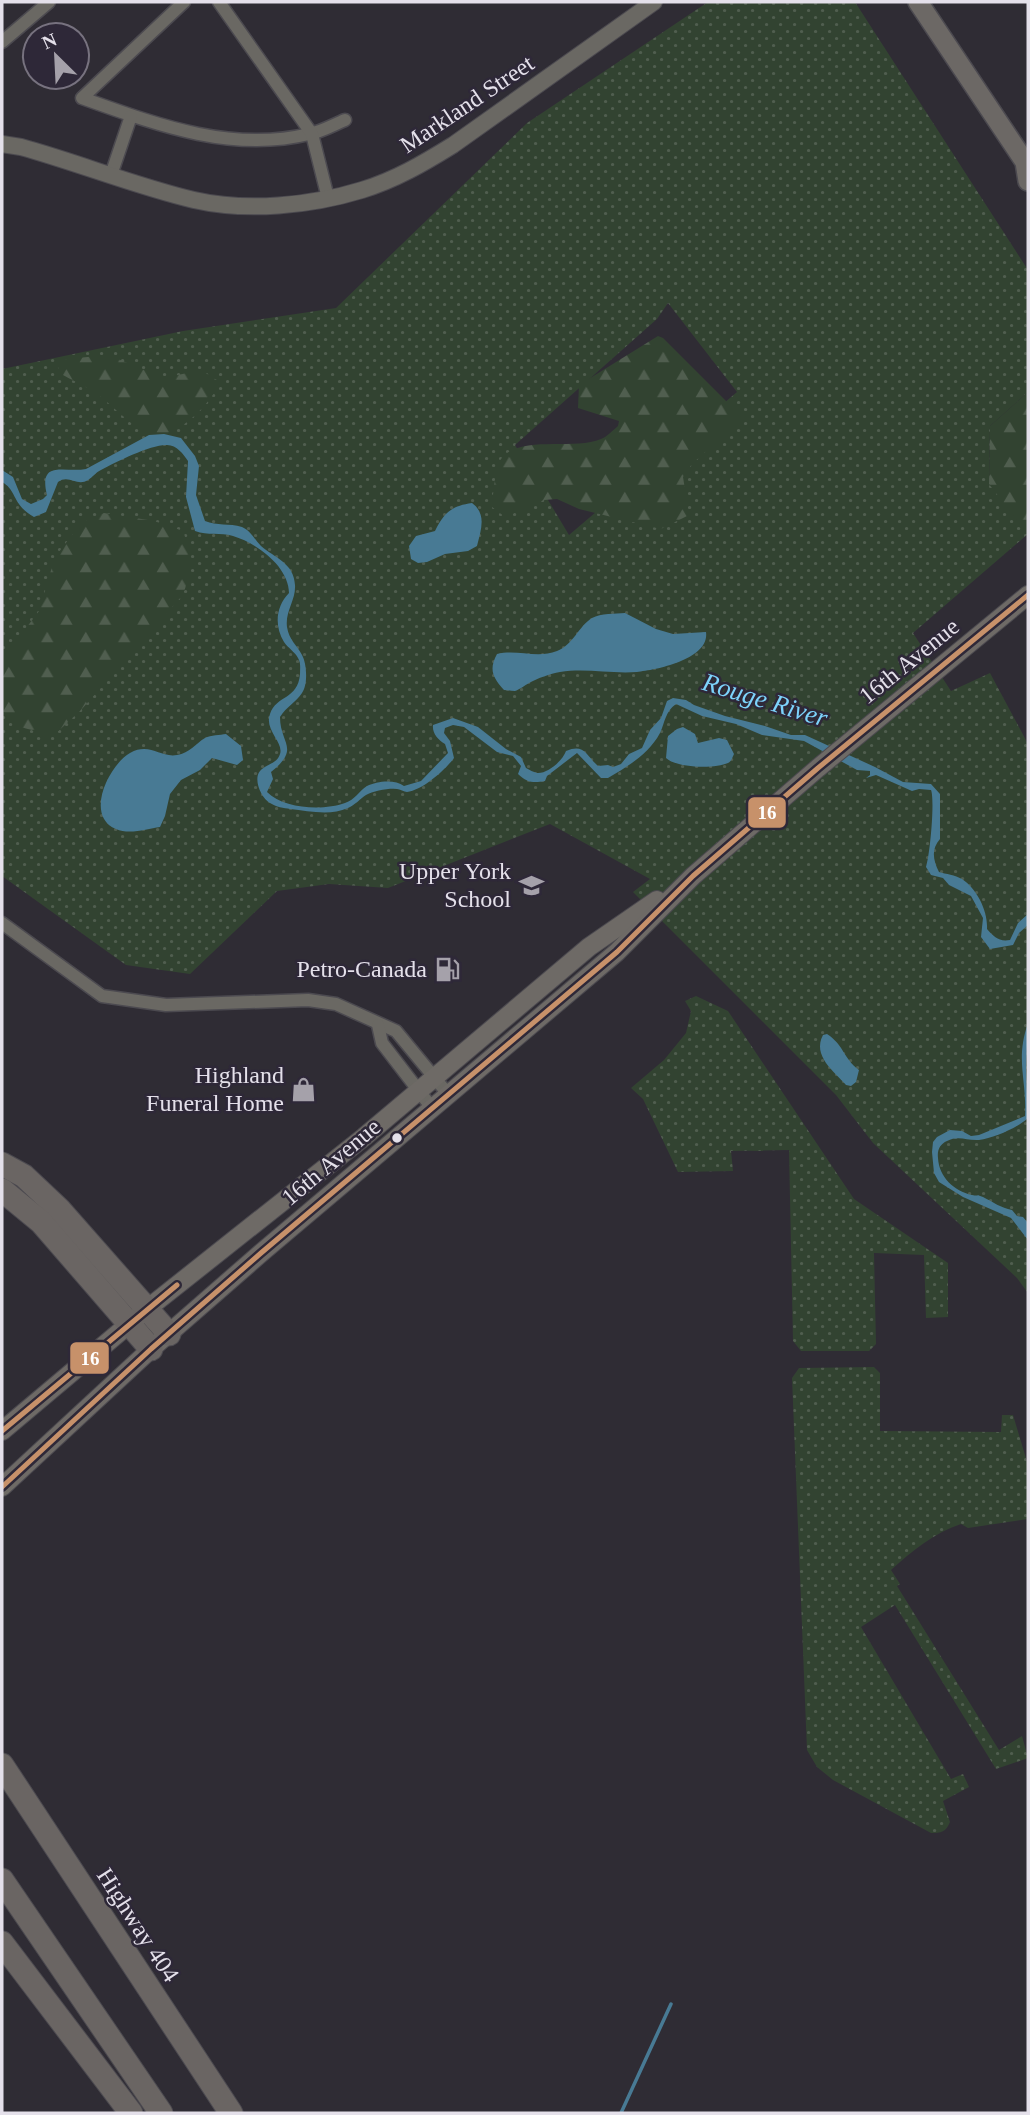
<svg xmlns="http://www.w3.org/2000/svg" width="1030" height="2115" viewBox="0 0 1030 2115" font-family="'Times New Roman',serif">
<defs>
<pattern id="grass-dots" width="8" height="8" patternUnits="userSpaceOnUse" patternTransform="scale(1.75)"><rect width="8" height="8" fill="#324331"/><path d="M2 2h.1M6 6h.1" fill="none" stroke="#505e4f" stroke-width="1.8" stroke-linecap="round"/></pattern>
<pattern id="forest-firs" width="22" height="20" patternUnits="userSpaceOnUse" patternTransform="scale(1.75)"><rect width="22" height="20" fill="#324331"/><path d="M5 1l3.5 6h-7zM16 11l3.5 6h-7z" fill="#505e4f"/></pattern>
</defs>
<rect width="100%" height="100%" fill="#2f2c34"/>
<g fill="url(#grass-dots)" fill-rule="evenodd">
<path d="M 708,2 L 855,2 L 1028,270 L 1028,392 L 990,426 L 989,483 L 1028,534 L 913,633 L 951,691 L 990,673 L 1028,744 L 1028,1293 L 1017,1278 L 873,1143 L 836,1095 L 633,892 L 650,879 L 550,824 L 388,888 L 329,884 L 277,891 L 190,974 L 126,965 L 2,876 L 2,369 L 183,331 L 336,308 L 527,123 ZM 668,303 L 737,392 L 569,535 L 515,445 L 657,319 Z"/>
<path d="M 696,996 L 728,1011 L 854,1199 L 948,1263 L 948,1317 L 926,1318 L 924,1255 L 874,1253 L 876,1344 L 869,1351 L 801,1351 L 793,1341 L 789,1150 L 731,1151 L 733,1171 L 678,1172 L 643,1099 L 631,1088 L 664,1060 L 686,1033 L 691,1011 L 685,1001 Z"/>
<path d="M 874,1367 L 880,1373 L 880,1431 L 1001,1432 L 1002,1415 L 1013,1415 L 1028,1465 L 1028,1519 L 968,1528 L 961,1524 C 934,1533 912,1551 891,1570 L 900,1584 L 897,1586 L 999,1750 L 1022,1736 L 1028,1758 L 996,1769 L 895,1605 L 861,1627 L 951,1779 L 963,1774 L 969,1787 L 943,1801 L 950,1822 C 946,1832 941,1833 931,1833 L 833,1780 L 817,1767 L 807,1750 L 792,1378 L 799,1368 Z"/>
</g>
<g fill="url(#forest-firs)">
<path d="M 658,336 L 663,338 L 743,418 L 692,464 L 683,477 L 689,515 L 661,529 L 579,509 L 557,499 L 544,500 L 505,517 L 492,507 C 493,496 495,467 501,459 C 520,434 573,451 601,439 C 607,437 613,430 618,426 L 619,421 L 578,408 L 579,385 Z"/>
<path d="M 108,355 L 164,378 L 201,370 L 220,382 C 211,404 176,440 150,435 C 139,433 110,403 98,395 C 86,386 72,380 59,373 L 57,360 Z"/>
<path d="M 1028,392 L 1028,535 L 989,484 L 990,426 Z"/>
<path d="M 104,513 L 154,521 L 183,531 C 191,552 192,576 182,596 L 81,710 L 53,736 L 17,726 L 2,710 L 2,660 L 39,611 L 55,557 L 82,522 Z"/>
</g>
<g fill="#487a94">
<path d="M 164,434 L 181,438 L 195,456 L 199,466 L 196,495 L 205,521 C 217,526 229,523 242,527 C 251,531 254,539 261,546 C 275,558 294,563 295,585 C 296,600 285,611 287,627 C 289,640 297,645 302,655 C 307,664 308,685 302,693 C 296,702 286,707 280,717 C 280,744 301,748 271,772 L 273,779 L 267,792 C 284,809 323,811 345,803 C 355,800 359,791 367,786 C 377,781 395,779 404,786 L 421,781 L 448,753 L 445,744 C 438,740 432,733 433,725 L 453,718 L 478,727 L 506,749 L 521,757 L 526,768 C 530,770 533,772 537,773 C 548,774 563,760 566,751 C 584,743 586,755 598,766 L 608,765 L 613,767 L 621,764 L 629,754 L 642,748 L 650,730 L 661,718 L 667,701 L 673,698 L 686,700 L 694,705 L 725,716 L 765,726 L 791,735 L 805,735 L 875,767 L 903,782 L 931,784 L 940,794 L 940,839 C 931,849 933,860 939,872 C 946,874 955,875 962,879 C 977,889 988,911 987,929 C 994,937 999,942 1010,940 L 1018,923 L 1028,914 L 1028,925 L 1019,933 L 1013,945 L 990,949 L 981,937 L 983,918 L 971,896 L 949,885 L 943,878 L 931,875 L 926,867 C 930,855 935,800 931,790 L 919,789 L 912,791 L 876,775 L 866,778 L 870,775 L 870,771 L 857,770 L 804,741 L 762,735 L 736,724 L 702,716 L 676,704 C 665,712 665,722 660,733 C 649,754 627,767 608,778 L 601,778 L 577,753 L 547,776 L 545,781 C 534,783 527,783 518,774 L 521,766 L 513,756 L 497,752 L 464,727 L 453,725 L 445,728 L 444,733 L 450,741 L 454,758 C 445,770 423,790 407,792 C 404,792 400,789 397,789 C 389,788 373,791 366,795 C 360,799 355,805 348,808 C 330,816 309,811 290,809 C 284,808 276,807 270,803 C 261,798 253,779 260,771 C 266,764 277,764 280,754 C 284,742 264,730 270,714 C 276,695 298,700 300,674 C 300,668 301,663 298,658 C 295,652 288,648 284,642 C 274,626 276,606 289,593 C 289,567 257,543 233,536 C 220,532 208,536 195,531 L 186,497 L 188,461 C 183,454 177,445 167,445 C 152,444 116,462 101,470 C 96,472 93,477 88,480 C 77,487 69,474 58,482 L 46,512 L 34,517 C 12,505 17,490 2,482 L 2,470 L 13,477 L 22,499 L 31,504 L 43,499 L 47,495 C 38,459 65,473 86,469 L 149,435 Z"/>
<path d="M 472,503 C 487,514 481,530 477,546 L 468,551 L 445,554 L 427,562 L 418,563 L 411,559 L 409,546 L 416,536 L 435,531 C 444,513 451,506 472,503 Z"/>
<path d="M 625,613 L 656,629 L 673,634 L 706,632 C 710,659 657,670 637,672 C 611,674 586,668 560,672 C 550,674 538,678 529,683 C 525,685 519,690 515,691 C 511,691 508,690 504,690 C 492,677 489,669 497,654 C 517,649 537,659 557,651 C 573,645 578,627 592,618 C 601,613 615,614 625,613 Z"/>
<path d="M 683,727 L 695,734 L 698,743 L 719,738 L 727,740 L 734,754 C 732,758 732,761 728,763 C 715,769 676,768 666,758 L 668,736 L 677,729 Z"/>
<path d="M 226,734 L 241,746 L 243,760 L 237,765 L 212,758 L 200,770 L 181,780 L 170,794 L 165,816 L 160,827 C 147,829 129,835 116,829 C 84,816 109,765 130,753 C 150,742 160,758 177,755 C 190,753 195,744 205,738 C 211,735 220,735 226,734 Z"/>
<path d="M 1028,1023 L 1026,1069 L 1028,1118 C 1017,1128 994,1138 979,1140 C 967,1141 959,1135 947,1141 C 940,1144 937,1150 938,1158 C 939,1177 954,1191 972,1195 C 981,1197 974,1193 983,1197 C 993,1202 1001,1208 1012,1210 L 1017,1216 L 1023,1217 L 1028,1223 L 1028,1240 L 1011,1218 L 963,1197 L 939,1182 L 934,1173 L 932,1152 L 933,1142 L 937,1137 L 950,1130 L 962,1131 L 971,1136 L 979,1135 L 1025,1116 C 1027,1080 1015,1060 1028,1023 Z"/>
<path d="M 827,1034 C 844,1045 843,1058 859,1070 L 856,1082 L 851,1086 L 846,1085 C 834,1071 812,1056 823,1035 Z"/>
</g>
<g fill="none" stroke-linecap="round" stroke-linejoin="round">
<path stroke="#487a94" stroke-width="3.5" d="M 621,2113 L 671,2004"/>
<defs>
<g id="minor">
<path d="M 184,2 L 82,98 C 155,124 231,153 309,134 C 321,132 333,125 345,120"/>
<path d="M 219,2 L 312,134 L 328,198"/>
<path d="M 2,42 L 49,2"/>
<path d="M 111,175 L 131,116"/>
<path d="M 2,923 L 102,996 L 166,1005 L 308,1000 L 336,1004 L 396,1031 L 448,1094"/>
<path d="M 378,1025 L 382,1043 L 432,1108"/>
</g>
<path id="tertiary" d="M 2,144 L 21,147 C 79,163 135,186 194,200 C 247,212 310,206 362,190 C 395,180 424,163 453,145 L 654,2"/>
<g id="secondary">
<path d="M 2,1431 L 147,1309 L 364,1137 L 589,947 L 657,900"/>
<path d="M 2,1487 L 151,1349 L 261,1253 L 617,952 L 693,876 L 818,768 L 1028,595"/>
</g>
<path id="primary" d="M 918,2 L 1025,162 L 1028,181"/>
<g id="motorway">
<path d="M 2,1164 L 24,1176 L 59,1209 L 169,1334"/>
<path d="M 2,1190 L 41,1222 L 151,1349"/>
<path d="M 2,1765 L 231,2113"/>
<path d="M 2,1880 L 161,2113"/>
<path d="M 2,1943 L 131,2113"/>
</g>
</defs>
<use href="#minor" stroke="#4c4a50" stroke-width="15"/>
<use href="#tertiary" stroke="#4c4a50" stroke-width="18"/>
<use href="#secondary" stroke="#4c4a50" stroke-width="20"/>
<use href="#primary" stroke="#4c4a50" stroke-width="22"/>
<use href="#motorway" stroke="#4c4a50" stroke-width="25"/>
<use href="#minor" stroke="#6a6863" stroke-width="12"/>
<use href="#tertiary" stroke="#6a6863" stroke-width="16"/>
<use href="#secondary" stroke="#6e6a66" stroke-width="18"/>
<use href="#primary" stroke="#6c6865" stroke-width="19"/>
<use href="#motorway" stroke="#6a6563" stroke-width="23"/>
<defs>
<g id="bus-1">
<path d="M 2,1431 L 177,1285"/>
<path d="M 2,1487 L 151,1349 L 261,1253 L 617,952 L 693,876 L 818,768 L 1028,595"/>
</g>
</defs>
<use href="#bus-1" stroke="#2e2838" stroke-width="10"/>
<use href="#bus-1" stroke="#c7916a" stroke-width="5"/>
</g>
<defs>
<symbol id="school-bare" viewBox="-9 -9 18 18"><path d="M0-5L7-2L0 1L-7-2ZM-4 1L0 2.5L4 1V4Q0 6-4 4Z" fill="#a5a1aa" stroke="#2e2838" stroke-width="2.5" paint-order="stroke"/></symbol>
<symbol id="fuel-bare" viewBox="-9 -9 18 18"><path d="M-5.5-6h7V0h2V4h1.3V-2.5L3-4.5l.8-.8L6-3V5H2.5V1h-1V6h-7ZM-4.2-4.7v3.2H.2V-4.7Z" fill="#a5a1aa" stroke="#2e2838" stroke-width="2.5" paint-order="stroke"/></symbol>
<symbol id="shop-bare" viewBox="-9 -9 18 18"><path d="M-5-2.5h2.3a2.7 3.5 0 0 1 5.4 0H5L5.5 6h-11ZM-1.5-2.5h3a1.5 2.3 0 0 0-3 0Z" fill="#a5a1aa" stroke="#2e2838" stroke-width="2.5" paint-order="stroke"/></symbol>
</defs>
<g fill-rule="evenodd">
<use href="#school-bare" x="514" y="868" width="35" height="35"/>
<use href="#fuel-bare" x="430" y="952" width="35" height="35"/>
<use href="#shop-bare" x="286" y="1072" width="35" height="35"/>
</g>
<circle fill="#e4e0ea" stroke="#2e2838" stroke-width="2.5" cx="397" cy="1138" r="6"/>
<g text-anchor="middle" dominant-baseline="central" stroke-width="5" stroke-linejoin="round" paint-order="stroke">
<g font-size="24" fill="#e4e0ea" stroke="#2e2838">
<text transform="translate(467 104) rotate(-34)">Markland Street</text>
<text transform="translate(909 661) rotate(-39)">16th Avenue</text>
<text transform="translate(331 1162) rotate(-40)">16th Avenue</text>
<text transform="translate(138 1925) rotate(57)">Highway 404</text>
</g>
<g font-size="24" fill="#e4e0ea" stroke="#2e2838" text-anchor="end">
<text x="511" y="871">Upper York<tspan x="511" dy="28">School</tspan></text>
<text x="427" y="969">Petro-Canada</text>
<text x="284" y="1075">Highland<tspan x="284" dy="28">Funeral Home</tspan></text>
</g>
<g font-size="26" font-style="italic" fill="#7dd3fb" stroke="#2e2838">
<text transform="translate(765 700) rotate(17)">Rouge River</text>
</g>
</g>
<g stroke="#2e2838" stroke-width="2.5">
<rect x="747" y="796" width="40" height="33" rx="7" fill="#c7916a"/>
<rect x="69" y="1341" width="41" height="34" rx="7" fill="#c7916a"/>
</g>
<g font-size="19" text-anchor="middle" font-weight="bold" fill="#fff">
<text x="767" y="819">16</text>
<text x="90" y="1365">16</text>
</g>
<rect width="1030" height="2115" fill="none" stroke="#e4e0ea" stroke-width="7"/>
<g transform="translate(56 56) rotate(336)"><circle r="33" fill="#2e2838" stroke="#77727f" stroke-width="2"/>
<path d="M0-5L12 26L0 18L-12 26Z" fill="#a5a1aa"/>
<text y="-10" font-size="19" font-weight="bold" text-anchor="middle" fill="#e4e0ea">N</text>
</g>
</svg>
